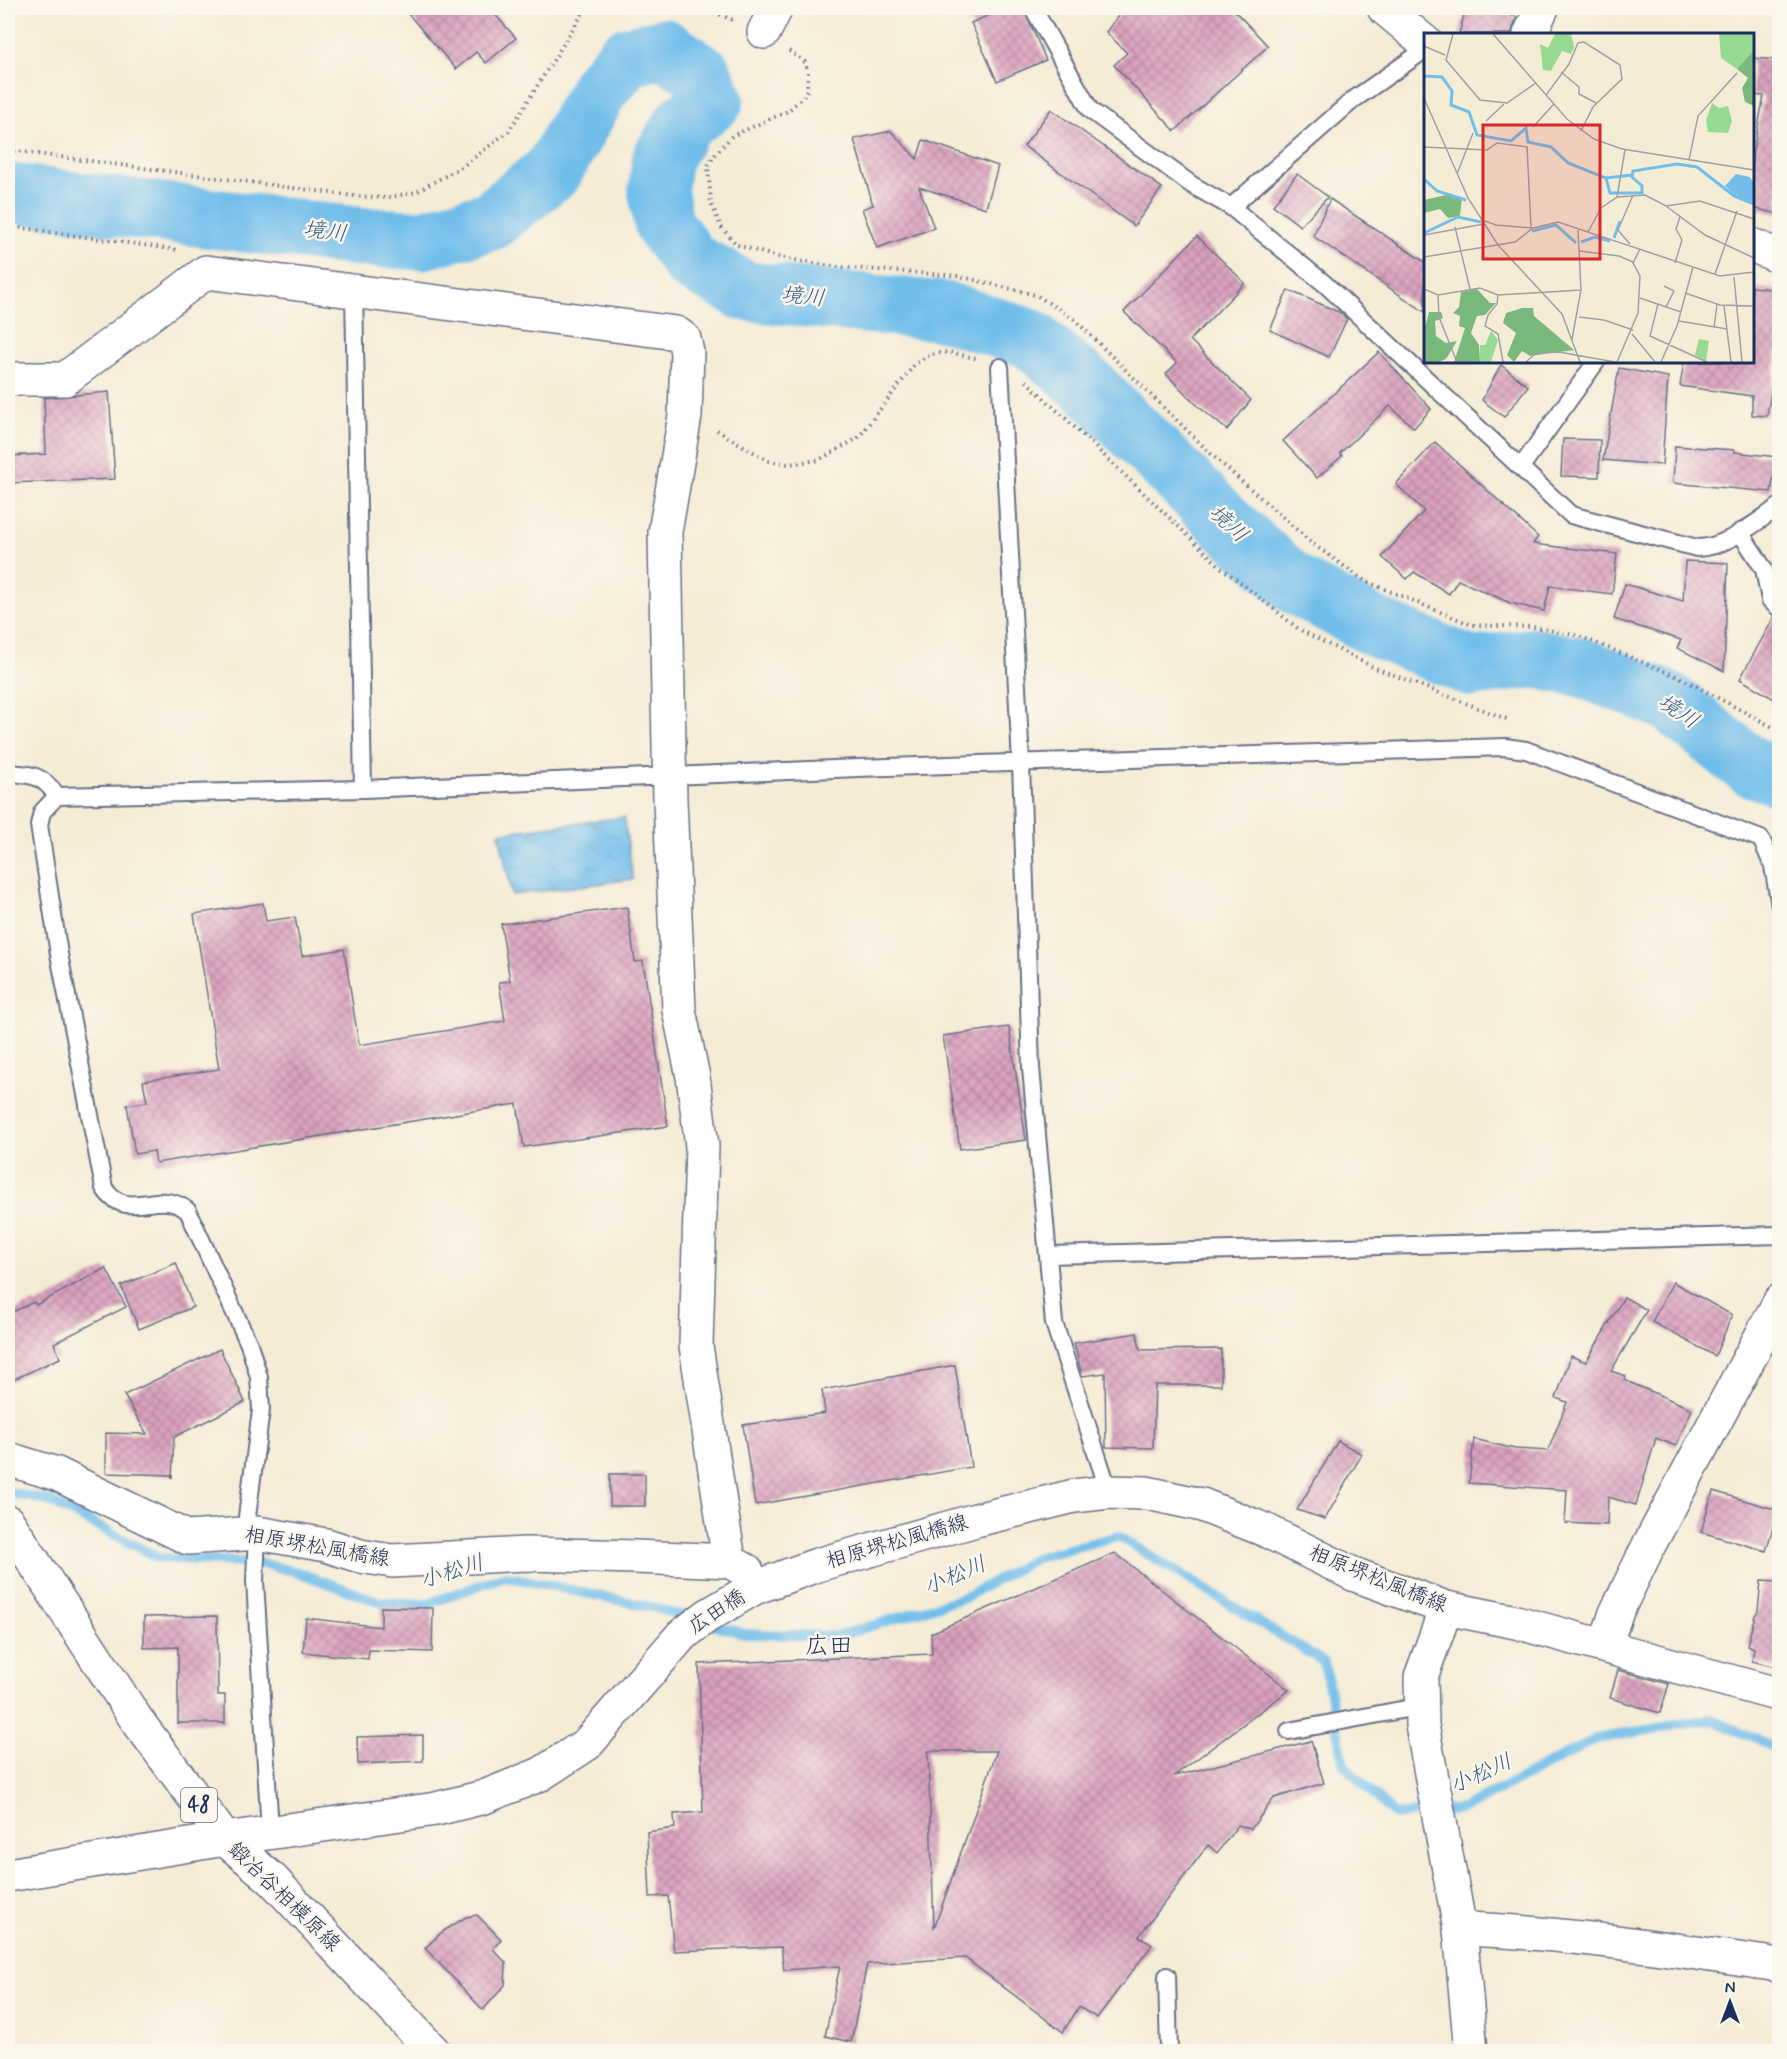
<svg xmlns="http://www.w3.org/2000/svg" width="1787" height="2059" viewBox="0 0 1787 2059" font-family="Mynerve,'Klee One',sans-serif">
<defs>
<pattern id="water-ripples" width="26" height="14" patternUnits="userSpaceOnUse" patternTransform="scale(1.5)"><rect width="26" height="14" fill="#71beeb"/><path d="M2 4q2-2 4 0t4 0M15 11q2-2 4 0t4 0" fill="none" stroke="#5c9bc2"/></pattern>
<pattern id="building-cross-hatch" width="8" height="8" patternUnits="userSpaceOnUse" patternTransform="scale(1.5)"><rect width="8" height="8" fill="#dca3be"/><path d="M0 0l8 8M0 8l8-8" fill="none" stroke="#b2859e"/></pattern>
</defs>
<rect width="100%" height="100%" fill="#fbf7ec"/>
<filter id="ink" filterUnits="userSpaceOnUse"><feTurbulence type="fractalNoise" baseFrequency=".0167" numOctaves="2"/><feDisplacementMap in="SourceGraphic" scale="12" xChannelSelector="R" yChannelSelector="G"/><feConvolveMatrix kernelMatrix="1 2 1 2 8 2 1 2 1" color-interpolation-filters="sRGB"/></filter>
<filter id="wash" filterUnits="userSpaceOnUse"><feTurbulence type="fractalNoise" baseFrequency=".008" numOctaves="4" result="noise"/><feDisplacementMap in="SourceGraphic" scale="24" xChannelSelector="R" yChannelSelector="G"/><feGaussianBlur stdDeviation="1.35" result="paint"/><feColorMatrix in="noise" values="0 0 0 0 0 0 0 0 0 0 0 0 0 0 0 0 0 1.4 0 .05"/><feComposite in="paint" operator="in"/></filter>
<g filter="url(#wash)">
<rect width="100%" height="100%" fill="#f5ecd6"/>
<path fill="url(#water-ripples)" stroke="#4676a4" stroke-width="1.5" d="M 624,817 L 633,879 L 512,895 L 499,833 Z"/>
<g fill="none" stroke-linecap="round" stroke-linejoin="round">
<g stroke="#71beeb" stroke-width="10">
<path d="M 8,1492 L 49,1501 L 159,1558 L 260,1563 L 297,1572 L 380,1602 L 427,1604 L 505,1576 L 652,1607 L 693,1619"/>
<path d="M 708,1623 L 745,1634 L 838,1636 L 966,1597 L 1038,1557 L 1118,1536 L 1324,1662 L 1344,1765 L 1395,1815 L 1463,1809 L 1596,1739 L 1711,1719 L 1780,1750"/>
</g>
<path stroke="#71beeb" stroke-width="60" d="M 8,193 L 361,237 L 421,240 L 490,221 L 553,171 L 600,88 L 626,57 L 663,48 L 702,73 L 714,100 L 683,124 L 662,159 L 658,192 L 664,225 L 691,262 L 745,291 L 948,312 L 1031,339 L 1088,386 L 1228,525 L 1294,584 L 1375,627 L 1472,667 L 1533,658 L 1580,667 L 1668,701 L 1751,767 L 1780,777"/>
</g>
<g id="blocks">
<g fill="url(#building-cross-hatch)" fill-rule="evenodd">
<path d="M 403,8 L 489,8 L 516,38 L 486,63 L 476,52 L 456,69 Z"/>
<path d="M 1005,8 L 1023,8 L 1046,60 L 997,81 L 971,23 Z"/>
<path d="M 1124,8 L 1232,8 L 1268,46 L 1175,131 L 1114,65 L 1127,53 L 1106,32 Z"/>
<path d="M 1466,8 L 1485,8 L 1517,17 L 1511,34 L 1459,34 Z"/>
<path d="M 1752,58 L 1779,60 L 1779,214 L 1752,208 L 1752,156 L 1764,96 L 1752,95 Z"/>
<path d="M 1051,109 L 1162,188 L 1134,226 L 1024,146 Z"/>
<path d="M 891,131 L 917,159 L 923,140 L 998,166 L 986,208 L 919,187 L 934,228 L 877,248 L 862,209 L 873,205 L 854,139 Z"/>
<path d="M 1297,174 L 1328,197 L 1300,226 L 1273,205 Z"/>
<path d="M 1330,199 L 1425,262 L 1425,312 L 1313,236 Z"/>
<path d="M 1197,236 L 1245,283 L 1190,340 L 1251,400 L 1227,430 L 1199,407 L 1166,374 L 1177,363 L 1124,312 Z"/>
<path d="M 1752,287 L 1779,290 L 1779,343 L 1767,416 L 1752,415 L 1752,396 L 1680,386 L 1684,362 L 1752,362 Z"/>
<path d="M 1288,290 L 1341,313 L 1347,319 L 1329,357 L 1270,330 Z"/>
<path d="M 1379,352 L 1431,409 L 1414,428 L 1390,406 L 1340,453 L 1342,456 L 1317,478 L 1283,441 Z"/>
<path d="M 1501,365 L 1528,386 L 1504,417 L 1482,400 Z"/>
<path d="M 1619,368 L 1668,377 L 1662,465 L 1603,460 Z"/>
<path d="M 109,392 L 115,479 L 8,483 L 8,456 L 46,454 L 44,398 Z"/>
<path d="M 1563,439 L 1600,440 L 1599,477 L 1561,476 Z"/>
<path d="M 1435,442 L 1538,537 L 1533,544 L 1617,554 L 1612,594 L 1550,586 L 1544,611 L 1510,603 L 1458,580 L 1449,594 L 1414,572 L 1407,579 L 1382,557 L 1424,511 L 1396,484 Z"/>
<path d="M 1675,446 L 1735,450 L 1734,452 L 1777,457 L 1771,492 L 1673,483 Z"/>
<path d="M 1685,561 L 1728,563 L 1724,671 L 1677,648 L 1681,640 L 1614,619 L 1625,584 L 1683,601 Z"/>
<path d="M 1774,617 L 1779,619 L 1779,702 L 1740,679 Z"/>
<path d="M 263,903 L 266,921 L 295,917 L 302,956 L 344,949 L 359,1045 L 505,1021 L 499,982 L 510,981 L 501,924 L 627,907 L 635,962 L 643,961 L 668,1126 L 524,1147 L 517,1104 L 156,1163 L 154,1151 L 135,1154 L 127,1105 L 147,1102 L 143,1081 L 219,1069 L 194,914 Z"/>
<path d="M 1009,1027 L 1026,1140 L 960,1149 L 943,1036 Z"/>
<path d="M 176,1263 L 193,1307 L 139,1329 L 121,1286 Z"/>
<path d="M 106,1268 L 126,1307 L 54,1343 L 60,1358 L 8,1382 L 8,1314 L 34,1302 L 36,1305 Z"/>
<path d="M 1673,1282 L 1732,1315 L 1715,1356 L 1652,1322 Z"/>
<path d="M 1624,1297 L 1647,1310 L 1611,1371 L 1626,1376 L 1624,1380 L 1692,1409 L 1676,1446 L 1656,1438 L 1636,1505 L 1608,1497 L 1607,1525 L 1565,1523 L 1567,1490 L 1469,1483 L 1474,1439 L 1515,1449 L 1548,1451 L 1567,1402 L 1556,1398 L 1571,1356 L 1586,1362 Z"/>
<path d="M 1137,1333 L 1140,1350 L 1221,1349 L 1221,1385 L 1155,1385 L 1153,1448 L 1106,1447 L 1105,1373 L 1082,1376 L 1074,1343 Z"/>
<path d="M 220,1349 L 245,1402 L 174,1437 L 172,1478 L 171,1475 L 106,1473 L 106,1433 L 147,1434 L 124,1395 Z"/>
<path d="M 955,1365 L 971,1467 L 755,1505 L 743,1425 L 825,1413 L 822,1390 Z"/>
<path d="M 1338,1441 L 1362,1454 L 1325,1519 L 1297,1510 Z"/>
<rect x="610" y="1474" width="35" height="32"/>
<path d="M 1713,1491 L 1778,1510 L 1766,1551 L 1701,1532 Z"/>
<path d="M 1115,1553 L 1289,1690 L 1174,1776 L 1311,1741 L 1324,1783 L 1274,1798 L 1251,1829 L 1238,1825 L 1217,1853 L 1208,1845 L 1139,1936 L 1152,1945 L 1097,2018 L 1079,2007 L 1063,2032 L 965,1958 L 867,1964 L 851,2042 L 825,2036 L 840,1966 L 784,1970 L 781,1947 L 674,1951 L 668,1896 L 650,1897 L 647,1832 L 675,1828 L 674,1814 L 703,1812 L 699,1664 L 932,1654 L 931,1633 ZM 928,1751 L 997,1751 L 934,1928 Z"/>
<path d="M 1761,1581 L 1779,1582 L 1779,1659 L 1776,1667 L 1752,1661 L 1754,1648 L 1747,1645 L 1755,1615 L 1758,1611 Z"/>
<path d="M 381,1607 L 433,1608 L 432,1652 L 369,1650 L 368,1659 L 303,1652 L 306,1618 L 381,1627 Z"/>
<path d="M 217,1616 L 218,1695 L 225,1695 L 225,1723 L 178,1723 L 178,1647 L 144,1648 L 144,1617 Z"/>
<path d="M 1618,1670 L 1669,1684 L 1660,1713 L 1610,1698 Z"/>
<path d="M 423,1735 L 423,1761 L 358,1764 L 357,1737 Z"/>
<path d="M 477,1915 L 501,1939 L 493,1949 L 506,1963 L 505,1985 L 483,2010 L 425,1948 L 442,1932 L 466,1917 Z"/>
</g>
</g>
</g>
<g filter="url(#ink)">
<use href="#blocks" fill-opacity="0" stroke="#677188" stroke-width="1.5"/>
<g fill="none" stroke-linecap="round" stroke-linejoin="round">
<defs>
<g id="lane">
<path d="M 1033,8 L 1090,110 L 1192,185 L 1231,207 L 1325,284 L 1571,515 L 1697,548 C 1726,548 1756,522 1780,506"/>
<path d="M 1231,207 L 1353,100 L 1426,49"/>
<path d="M 354,290 L 363,789 L 858,768 L 1505,747 L 1526,750 L 1761,839 L 1773,866 L 1780,906"/>
<path d="M 1000,367 L 1021,763 L 1031,1068 L 1054,1323 L 1109,1492"/>
<path d="M 1521,467 L 1596,362"/>
<path d="M 1740,532 L 1764,569 L 1770,600 L 1780,609"/>
<path d="M 8,773 C 31,774 43,775 57,796"/>
<path d="M 1049,1255 L 1780,1235"/>
<path d="M 245,1532 L 261,1410 L 259,1377 L 249,1344 L 188,1211 C 159,1186 127,1224 104,1188 L 59,954 L 39,825 L 42,812 L 57,796 L 363,789"/>
<path d="M 257,1533 L 255,1581 L 270,1832"/>
<path d="M 1289,1731 L 1422,1706"/>
<path d="M 1167,1976 L 1169,2052"/>
</g>
<g id="street">
<path d="M 764,32 L 776,8"/>
<path d="M 1530,34 L 1542,8"/>
<path d="M 8,379 L 65,379 L 206,272 L 676,333 L 684,339 L 687,352 L 685,416 L 665,532 L 670,800 L 679,1010 L 693,1077 L 702,1146 L 696,1346 L 729,1561"/>
<path d="M 8,1459 L 57,1474 L 188,1538 L 257,1533 L 326,1545 L 360,1556 L 392,1561 L 526,1554 L 636,1557 L 729,1561 L 747,1571"/>
<path d="M 1446,1608 L 1421,1677 L 1422,1725 L 1460,1929 L 1471,2052"/>
<path d="M 1605,1646 L 1616,1613 L 1650,1543 L 1780,1301"/>
<path d="M 1460,1929 C 1567,1932 1673,1950 1780,1965"/>
</g>
<path id="secondary" d="M 8,1875 L 225,1839 L 436,1809 L 484,1797 L 541,1774 L 587,1744 L 681,1636 L 707,1616 L 754,1588 L 817,1565 L 976,1520 L 1074,1496 L 1109,1492 L 1147,1493 L 1202,1505 L 1265,1530 L 1353,1574 L 1446,1608 L 1516,1622 L 1780,1695"/>
<g id="primary">
<path d="M 1384,8 L 1426,43"/>
<path d="M 1752,245 L 1780,257"/>
<path d="M 8,1522 L 136,1719 L 225,1839 L 273,1880 L 434,2052"/>
</g>
</defs>
<use href="#lane" stroke="#677188" stroke-width="20"/>
<use href="#street" stroke="#677188" stroke-width="36"/>
<use href="#secondary" stroke="#677188" stroke-width="36"/>
<use href="#primary" stroke="#677188" stroke-width="36"/>
<g stroke="#677188" stroke-width="4" stroke-dasharray="1.5 4.5" stroke-linecap="butt">
<path d="M 703,8 L 733,20"/>
<path d="M 789,51 L 805,62 L 808,72 L 807,90 L 803,97 L 788,111 L 732,136 L 714,156 L 708,166 L 711,203 L 721,227 L 737,245 L 777,257 L 838,267 L 958,276 L 1036,295 L 1074,319 L 1212,455 L 1313,544 L 1365,581 L 1472,625 L 1533,627 L 1579,636 L 1681,678 L 1780,731"/>
<path d="M 8,150 L 354,196 L 385,198 L 416,192 L 463,166 L 509,131 L 586,8"/>
<path d="M 8,226 L 178,250"/>
<path d="M 1026,381 L 1222,568 L 1300,630 L 1373,667 L 1509,720"/>
<path d="M 717,430 L 768,461 L 788,464 L 819,460 L 858,438 L 915,364 L 931,354 L 949,352 L 978,359"/>
<path d="M 368,2052 L 383,2045"/>
</g>
<use href="#lane" stroke="#fff" stroke-width="16"/>
<use href="#street" stroke="#fff" stroke-width="33"/>
<use href="#secondary" stroke="#fff" stroke-width="33"/>
<use href="#primary" stroke="#fff" stroke-width="33"/>
</g>
</g>
<g text-anchor="middle" dominant-baseline="central" stroke-width="5" stroke-linejoin="round" paint-order="stroke">
<rect fill="#fbf7ec" stroke="#5e6b89" stroke-width="1.5" x="181" y="1788" width="36" height="34" rx="4.5"/>
<g font-size="20" font-weight="bold" fill="#1b2f5e">
<text x="199" y="1805">48</text>
</g>
<g font-size="21" fill="#1b2f5e" stroke="#fbf7ec">
<text transform="translate(897 1542) rotate(-16)">相原堺松風橋線</text>
<text transform="translate(317 1547) rotate(10)">相原堺松風橋線</text>
<text transform="translate(1378 1579) rotate(22)">相原堺松風橋線</text>
<text transform="translate(717 1612) rotate(-33)">広田橋</text>
<text transform="translate(284 1897) rotate(44)">鍛冶谷相模原線</text>
</g>
<g font-size="22" font-style="italic" fill="#355a88" stroke="#fbf7ec">
<text transform="translate(325 232) rotate(7)">境川</text>
<text transform="translate(803 297) rotate(6)">境川</text>
<text transform="translate(1228 524) rotate(43)">境川</text>
<text transform="translate(1678 712) rotate(34)">境川</text>
<text transform="translate(452 1572) rotate(-17)">小松川</text>
<text transform="translate(955 1576) rotate(-23)">小松川</text>
<text transform="translate(1481 1774) rotate(-24)">小松川</text>
</g>
<g font-size="24" fill="#1b2f5e" stroke="#fbf7ec">
<text x="829" y="1646">広田</text>
</g>
</g>
<g transform="translate(1424 33)">
<rect width="330" height="330" fill="#f5ecd6"/>
<path d="M 295,1 L 330,1 L 330,17 L 313,36 L 297,25 Z" fill="#97da92"/>
<path d="M 330,17 L 330,73 L 321,69 L 318,55 L 324,45 L 313,36 ZM 26,161 L 38,165 L 36,183 L 24,185 L 16,176 L 0,180 L 0,167 ZM 53,256 L 66,270 L 72,270 L 61,282 L 53,283 L 47,300 L 55,312 L 56,329 L 30,329 L 41,295 L 35,293 L 36,283 L 29,280 L 35,274 L 37,259 ZM 98,275 L 109,275 L 110,283 L 150,317 L 106,323 L 98,318 L 90,329 L 83,322 L 92,300 L 79,290 L 82,280 ZM 5,279 L 17,279 L 19,285 L 11,288 L 12,303 L 22,310 L 33,308 L 22,326 L 15,329 L 0,329 L 0,298 Z" fill="#79ba7c"/>
<path d="M 131,1 L 147,1 L 150,14 L 147,21 L 138,18 L 127,38 L 119,37 L 116,11 L 124,15 ZM 288,70 L 295,75 L 304,73 L 308,88 L 304,100 L 284,99 L 282,87 Z" fill="#97da92"/>
<path d="M 67,298 L 74,307 L 67,329 L 56,329 L 56,312 L 61,312 ZM 275,306 L 285,308 L 282,328 L 271,322 Z" fill="#97da92"/>
<path d="M 312,141 L 326,144 L 330,151 L 330,170 L 311,162 L 301,153 Z" fill="#71beeb"/>
<path fill="none" stroke="#71beeb" stroke-width="3" d="M 0,43 L 18,44 L 28,58 L 27,72 L 45,79 L 53,102 L 87,108 L 102,95 L 104,109 L 127,114 L 144,130 L 182,145 L 186,160 L 218,160 L 218,153 L 208,144 L 209,138 L 253,131 L 273,134 L 310,163 L 330,171M 182,145 L 208,142M 0,146 L 13,158 L 42,167M 108,198 L 132,192 L 152,210M 0,200 L 34,184 L 57,189M 190,205 L 196,188M 157,209 L 171,204 L 186,208"/>
<path fill="none" stroke="#9ea0a6" stroke-width="1.5" d="M 29,1 L 22,27 L 56,67 L 83,70 L 112,50M 69,1 L 143,86 L 170,106 L 198,116 L 330,137M 0,13 L 21,22M 137,39 L 155,54 L 155,61 L 172,70M 122,62 L 145,31 L 154,10 L 160,9 L 196,32 L 198,46 L 169,74 L 157,98M 0,65 L 44,165 L 74,212 L 138,281 L 156,329M 62,88 L 80,71M 109,94 L 130,71M 0,114 L 63,117 L 73,110 L 103,114 L 107,194M 265,127 L 274,83 L 313,40M 33,141 L 49,100M 193,164 L 221,162 L 242,173 L 276,168 L 330,186M 242,173 L 281,202 L 330,225M 58,187 L 72,192 L 109,195M 31,194 L 46,256M 164,199 L 177,175 L 193,164 L 201,117M 0,202 L 60,191M 206,211 L 194,197 L 209,162M 155,218 L 195,223 L 209,229M 0,224 L 91,209 L 109,195 L 134,189 L 296,243 L 330,239M 251,230 L 258,207 L 252,196 L 256,184M 291,241 L 313,178M 310,244 L 318,329M 240,253 L 250,258 L 242,274M 0,256 L 14,262 L 56,255 L 74,262 L 157,257M 261,260 L 296,272 L 330,273M 14,262 L 15,284 L 33,329M 74,262 L 73,271 L 64,282 L 61,293 L 74,301 L 79,329M 216,265 L 257,279M 234,271 L 226,303 L 283,329M 300,273 L 307,329M 155,284 L 180,287M 180,287 L 209,297M 255,288 L 303,296M 290,295 L 293,271M 208,301 L 231,329M 148,306 L 157,257 L 154,197M 102,329 L 112,320 L 135,319 L 191,329M 193,329 L 214,280 L 216,243 L 209,230 L 216,216M 237,329 L 253,293 L 269,234"/>
<path fill="#d62828" fill-opacity="0.15" stroke="#d62828" stroke-width="3" d="M 59,92 L 176,92 L 176,226 L 59,226 Z"/>
<rect width="330" height="330" fill="none" stroke="#1b2f5e" stroke-width="3"/>
</g>
<rect width="1787" height="2059" fill="none" stroke="#fbf7ec" stroke-width="30"/>
<g transform="translate(1730 2002)" stroke="#fbf7ec" stroke-width="4.5" paint-order="stroke">
<path d="M0-4.5L10 22L0 15L-10 22Z" fill="#1b2f5e"/>
<text y="-9" font-size="16" font-weight="bold" text-anchor="middle" fill="#1b2f5e">N</text>
</g>
</svg>
